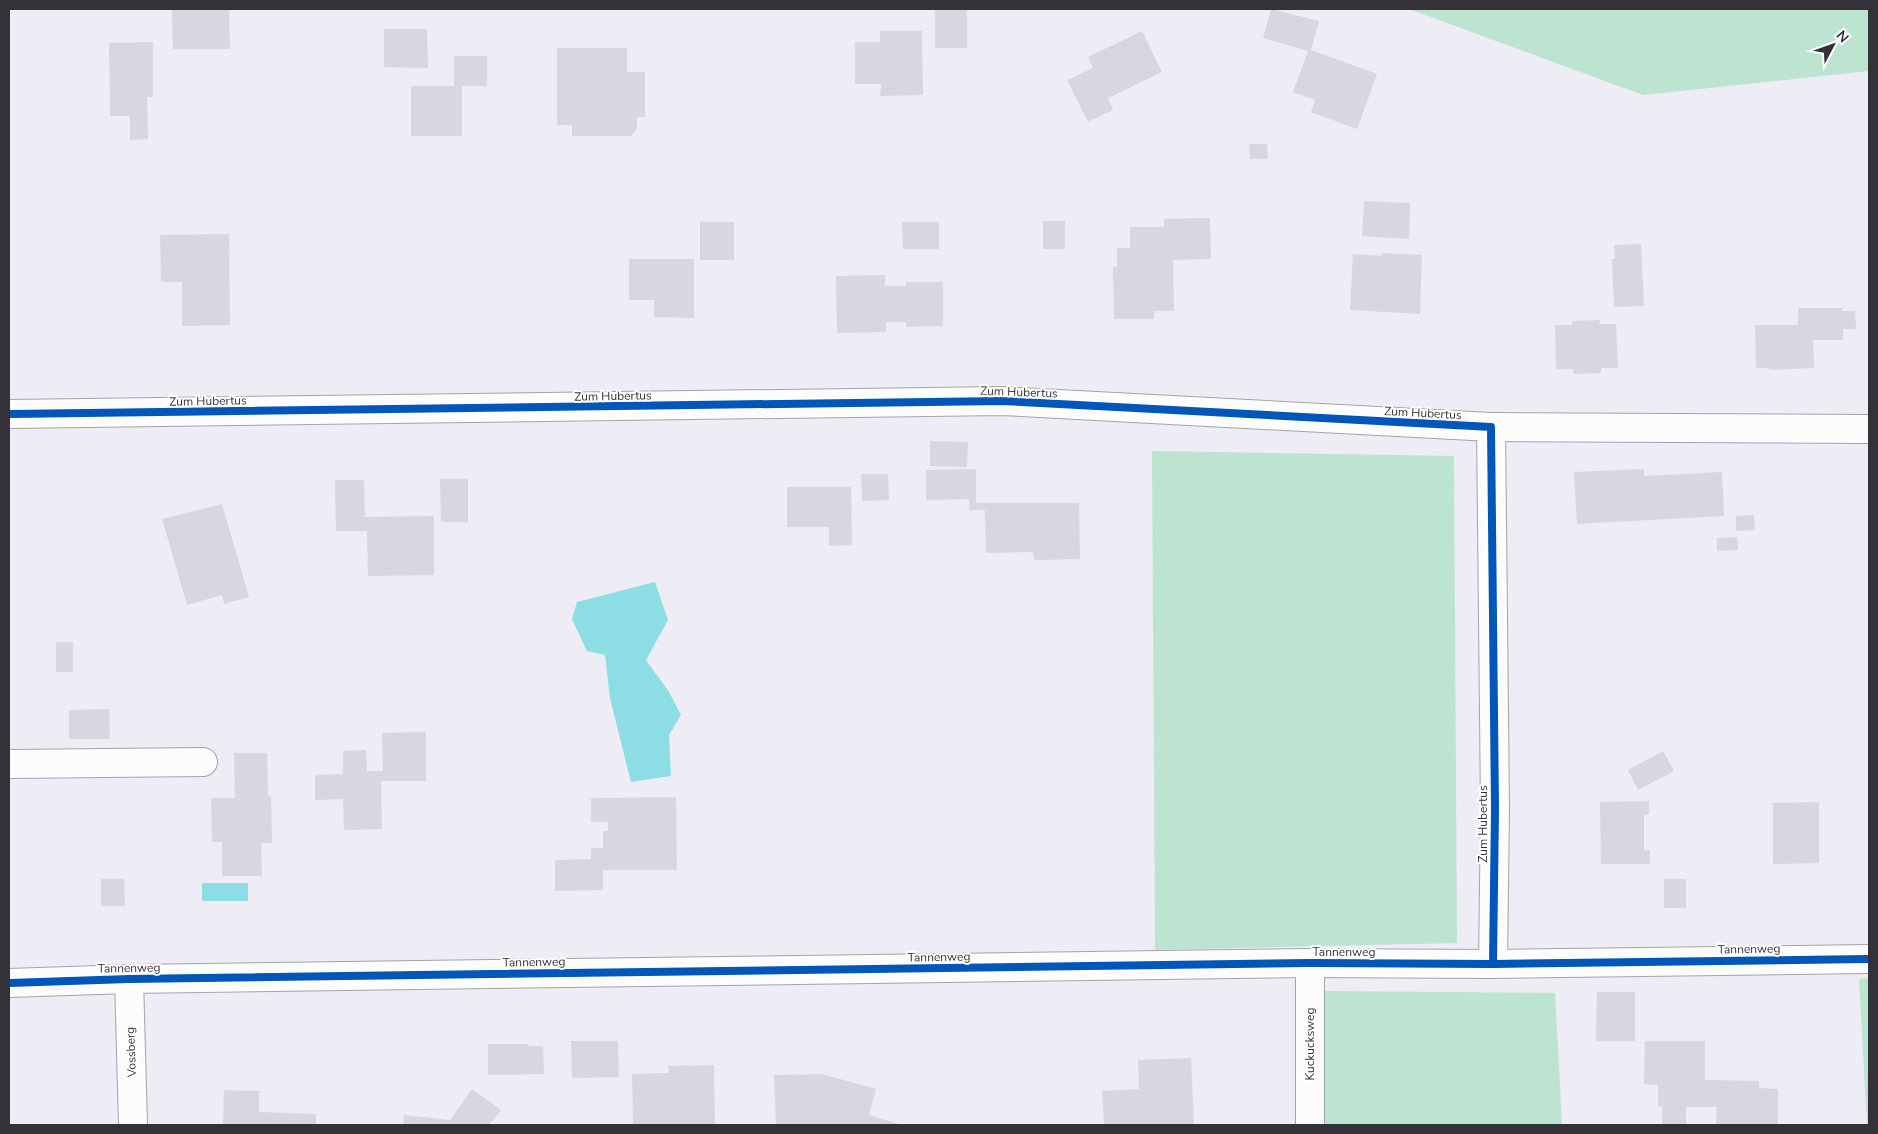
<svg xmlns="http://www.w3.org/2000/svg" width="1878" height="1134" viewBox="0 0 1878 1134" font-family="'Nunito Sans',sans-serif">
<rect width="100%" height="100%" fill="#eeecf4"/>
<g fill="#bde3d1">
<path d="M 1409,9 L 1869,9 L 1869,71 L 1643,95 Z"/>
<path d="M 1152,451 L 1454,456 L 1457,943 L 1155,950 Z"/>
<path d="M 1869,978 L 1869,1125 L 1867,1125 L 1859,979 Z"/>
<path d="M 1324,991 L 1555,993 L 1562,1125 L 1323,1125 Z"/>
</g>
<g fill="#8ddde5">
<path d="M 655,582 L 668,620 L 646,660 L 669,692 L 681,715 L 669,735 L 671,776 L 631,782 L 610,698 L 605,655 L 587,651 L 572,619 L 577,602 Z"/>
<rect x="202" y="883" width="46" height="18"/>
</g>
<g fill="#d9d5e1">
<path d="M 172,9 L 229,9 L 230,49 L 173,49 Z"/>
<rect x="935" y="9" width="32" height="39"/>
<path d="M 1271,9 L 1319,21 L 1311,50 L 1377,74 L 1357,129 L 1311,112 L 1315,100 L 1293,92 L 1308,51 L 1263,38 Z"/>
<path d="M 384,29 L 427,29 L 428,68 L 384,67 Z"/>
<path d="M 880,31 L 922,31 L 923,95 L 880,96 L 881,84 L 855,84 L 855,42 L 880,42 Z"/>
<path d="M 1142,31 L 1162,72 L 1108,98 L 1113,110 L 1088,122 L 1067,80 L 1093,68 L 1088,57 Z"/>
<path d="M 153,42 L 153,97 L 147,97 L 148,139 L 130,140 L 130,116 L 110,116 L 109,43 Z"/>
<path d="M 557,48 L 627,48 L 627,72 L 645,72 L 645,117 L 637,117 L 637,128 L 631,136 L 572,136 L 572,125 L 557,125 Z"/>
<path d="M 454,56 L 487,56 L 487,86 L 462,86 L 462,136 L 411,136 L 411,86 L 454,86 Z"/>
<path d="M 1249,144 L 1267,144 L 1268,159 L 1250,159 Z"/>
<path d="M 1364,201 L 1410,203 L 1409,239 L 1362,236 Z"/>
<path d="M 1210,218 L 1211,259 L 1173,260 L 1174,311 L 1154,311 L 1154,319 L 1114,319 L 1113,267 L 1117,267 L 1117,248 L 1130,248 L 1130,227 L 1164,227 L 1164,219 Z"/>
<rect x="1043" y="221" width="22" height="28"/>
<rect x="700" y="222" width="34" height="38"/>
<path d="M 902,222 L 939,222 L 939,249 L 903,249 Z"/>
<path d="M 229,234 L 230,325 L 182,326 L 182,282 L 161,282 L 160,235 Z"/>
<path d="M 1641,244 L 1644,306 L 1614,307 L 1612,259 L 1615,259 L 1614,245 Z"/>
<path d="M 1382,253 L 1422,255 L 1420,314 L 1350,310 L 1353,254 L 1382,256 Z"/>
<path d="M 629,259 L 694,259 L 694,318 L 654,317 L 654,300 L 629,300 Z"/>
<path d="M 885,275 L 885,286 L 906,286 L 906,282 L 943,282 L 943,326 L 906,327 L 906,322 L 886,322 L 886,332 L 837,333 L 836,276 Z"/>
<path d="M 1798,308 L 1842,308 L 1842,311 L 1855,311 L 1856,329 L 1843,329 L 1843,340 L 1813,340 L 1814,368 L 1769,370 L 1769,368 L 1756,368 L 1755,325 L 1798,325 Z"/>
<path d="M 1600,320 L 1599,324 L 1616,324 L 1618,368 L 1601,368 L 1601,373 L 1573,374 L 1573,369 L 1556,369 L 1555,325 L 1572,325 L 1572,321 Z"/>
<path d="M 930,441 L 968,442 L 967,467 L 930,466 Z"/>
<path d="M 976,469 L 976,503 L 1079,503 L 1080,559 L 1034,560 L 1033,552 L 986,553 L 985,510 L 969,510 L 969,499 L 926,500 L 926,470 Z"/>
<path d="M 1644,469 L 1644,476 L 1722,472 L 1724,516 L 1577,524 L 1574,472 Z"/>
<path d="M 861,474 L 888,474 L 889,500 L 862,501 Z"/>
<path d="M 440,479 L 468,479 L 468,522 L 441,522 Z"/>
<path d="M 335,480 L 364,480 L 365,517 L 434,516 L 434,575 L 368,576 L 367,531 L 336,531 Z"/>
<path d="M 787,487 L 851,487 L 852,545 L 829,546 L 829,527 L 787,527 Z"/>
<path d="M 222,504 L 249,597 L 224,604 L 222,595 L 187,605 L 162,519 Z"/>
<path d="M 1754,515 L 1755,530 L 1736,531 L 1736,516 Z"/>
<path d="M 1737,537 L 1738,550 L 1717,551 L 1717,538 Z"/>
<rect x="56" y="642" width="17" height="30"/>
<path d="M 109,709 L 110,739 L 69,739 L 69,710 Z"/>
<path d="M 426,732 L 426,781 L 381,781 L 382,829 L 344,830 L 343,799 L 315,800 L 315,775 L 343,774 L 343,751 L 366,750 L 367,771 L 383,771 L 382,733 Z"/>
<path d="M 1663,751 L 1674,771 L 1638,790 L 1628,770 Z"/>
<path d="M 234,753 L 267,753 L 268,795 L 271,796 L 272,843 L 261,843 L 262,876 L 222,876 L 222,842 L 212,842 L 211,798 L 235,798 Z"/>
<path d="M 676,797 L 677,870 L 603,870 L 603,890 L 555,891 L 555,860 L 591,859 L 591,848 L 603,848 L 603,831 L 608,831 L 608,822 L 591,822 L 591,798 Z"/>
<path d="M 1649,801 L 1649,814 L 1644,815 L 1644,850 L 1650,850 L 1650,864 L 1601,864 L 1600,802 Z"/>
<path d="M 1819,802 L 1819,863 L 1773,864 L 1773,803 Z"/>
<path d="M 101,879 L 124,879 L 125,906 L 101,906 Z"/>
<rect x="1664" y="879" width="22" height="29"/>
<path d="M 1597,992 L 1635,992 L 1635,1041 L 1596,1041 Z"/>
<path d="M 571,1041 L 618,1041 L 619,1077 L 572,1078 Z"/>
<path d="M 1645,1041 L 1705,1041 L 1705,1080 L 1759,1081 L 1759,1088 L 1778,1089 L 1778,1125 L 1716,1125 L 1717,1107 L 1686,1107 L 1686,1125 L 1662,1125 L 1662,1107 L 1658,1106 L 1658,1085 L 1644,1084 Z"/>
<path d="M 488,1044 L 528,1044 L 528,1046 L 543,1046 L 544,1074 L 488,1075 Z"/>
<path d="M 1191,1058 L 1194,1125 L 1104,1125 L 1102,1091 L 1139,1089 L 1138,1060 Z"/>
<path d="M 714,1065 L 715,1125 L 633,1125 L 632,1074 L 669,1073 L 668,1066 Z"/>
<path d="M 822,1074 L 876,1089 L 869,1115 L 903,1125 L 776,1125 L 774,1075 Z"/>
<path d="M 472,1089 L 501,1110 L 489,1125 L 403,1125 L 404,1115 L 450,1120 Z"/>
<path d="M 224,1090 L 259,1091 L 259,1112 L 316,1114 L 316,1125 L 223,1125 Z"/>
</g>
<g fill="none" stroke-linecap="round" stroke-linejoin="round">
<defs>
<g id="minor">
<path d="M 9,414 L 1002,401 L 1491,427 L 1495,809 L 1493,964"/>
<path d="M 1491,427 L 1869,429"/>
<path d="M 9,764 L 203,762"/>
<path d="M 129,979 L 133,1125"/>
<path d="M 9,983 L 129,979 L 1310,963 L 1493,964 L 1869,959"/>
<path d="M 1310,1125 L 1310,963"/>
</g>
</defs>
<use href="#minor" stroke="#a5a3aa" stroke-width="30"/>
<use href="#minor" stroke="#fcfcfd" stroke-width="28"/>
<defs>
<g id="cycleway">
<path d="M 9,414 L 1002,401 L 1491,427 L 1495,809 L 1493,964"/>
<path d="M 9,983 L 129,979 L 1310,963 L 1493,964 L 1869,959"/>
</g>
</defs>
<use href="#cycleway" stroke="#fff" stroke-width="11"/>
<use href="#cycleway" stroke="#0057b8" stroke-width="8"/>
</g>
<g text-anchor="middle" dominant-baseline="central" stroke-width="4" stroke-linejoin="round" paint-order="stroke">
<g font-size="12" fill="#343238" stroke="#fff">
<text transform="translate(1019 392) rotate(2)">Zum Hubertus</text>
<text transform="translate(613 396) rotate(-1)">Zum Hubertus</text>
<text transform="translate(208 401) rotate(-1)">Zum Hubertus</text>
<text transform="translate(1423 413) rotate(3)">Zum Hubertus</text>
<text transform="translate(1483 824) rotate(-90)">Zum Hubertus</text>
<text transform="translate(1749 949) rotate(-1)">Tannenweg</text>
<text x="1344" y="952">Tannenweg</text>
<text transform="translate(939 957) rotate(-1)">Tannenweg</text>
<text transform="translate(534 962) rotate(-1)">Tannenweg</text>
<text transform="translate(129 968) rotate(-1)">Tannenweg</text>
<text transform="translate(1310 1044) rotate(-90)">Kuckucksweg</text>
<text transform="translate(131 1052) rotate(-92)">Vossberg</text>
</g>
</g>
<rect width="1878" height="1134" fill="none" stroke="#343238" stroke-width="20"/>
<g transform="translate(1833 45) rotate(49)" stroke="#ffffff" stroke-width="4" paint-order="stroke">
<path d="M0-4L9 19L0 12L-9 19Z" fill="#343238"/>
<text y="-8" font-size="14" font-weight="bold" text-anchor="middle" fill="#343238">N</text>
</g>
</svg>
